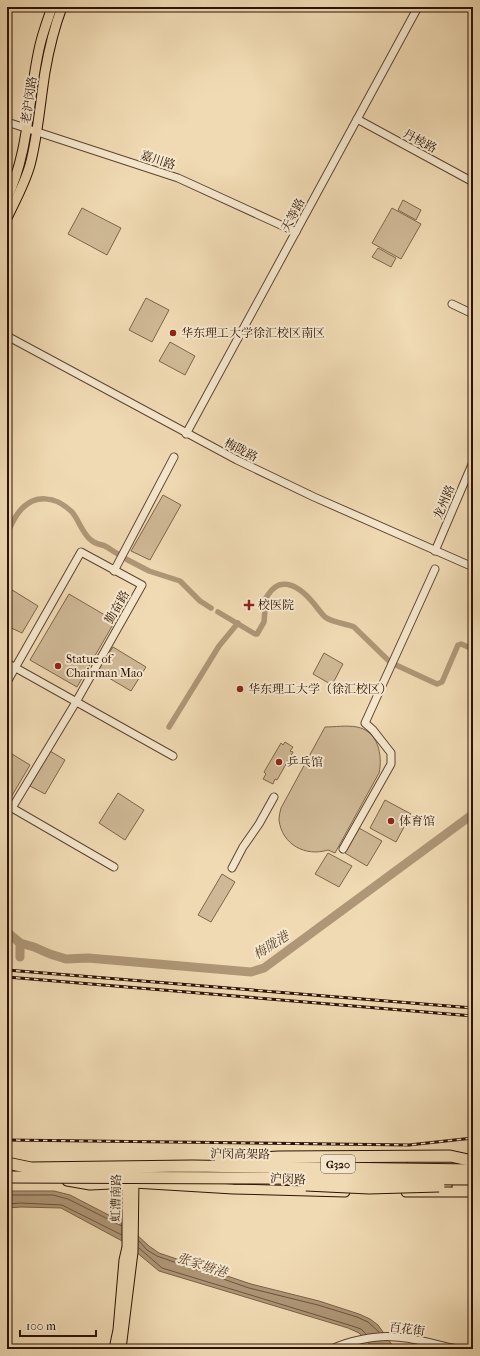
<svg xmlns="http://www.w3.org/2000/svg" width="480" height="1356" viewBox="0 0 480 1356" font-family="'IM FELL French Canon','Noto Serif SC',serif">
<rect width="100%" height="100%" fill="#f0dab3"/>
<filter id="stains"><feTurbulence type="fractalNoise" baseFrequency=".005" numOctaves="4"/><feColorMatrix values="0 0 0 0 .2 0 0 0 0 .09 0 0 0 0 .02 0 0 0 .5 -.17"/></filter>
<radialGradient id="worn" r=".72"><stop offset=".6" stop-color="#630" stop-opacity="0"/><stop offset="1" stop-color="#630" stop-opacity=".3"/></radialGradient>
<g fill="#cfb895" stroke="#7e654b">
<path d="M 403,200 L 421,210 L 416,220 L 398,210 Z"/>
<path d="M 82,208 L 121,228 L 107,255 L 68,234 Z"/>
<path d="M 392,208 L 421,224 L 401,259 L 372,243 Z"/>
<path d="M 378,248 L 396,258 L 391,267 L 372,257 Z"/>
<path d="M 146,298 L 169,310 L 152,342 L 129,330 Z"/>
<path d="M 170,342 L 195,356 L 185,375 L 159,361 Z"/>
<path d="M 163,495 L 181,505 L 150,560 L 131,551 Z"/>
<path d="M 9,588 L 38,606 L 22,633 L 7,626 L 7,592 Z"/>
<path d="M 69,594 L 115,621 L 77,687 L 30,660 Z"/>
<path d="M 113,647 L 146,667 L 131,691 L 97,671 Z"/>
<path d="M 324,653 L 343,664 L 332,685 L 313,674 Z"/>
<path d="M 325,727 C 335,727 346,725 357,727 C 378,731 383,755 379,773 L 335,853 L 328,850 C 306,857 282,845 279,820 C 279,816 280,812 281,808 Z"/>
<path d="M 285,742 L 293,747 L 290,751 L 293,752 L 277,780 L 275,779 L 273,784 L 263,779 L 266,774 L 264,772 L 281,743 L 283,745 Z"/>
<path d="M 7,751 L 30,765 L 10,799 L 7,798 Z"/>
<path d="M 50,751 L 65,760 L 45,794 L 30,786 Z"/>
<path d="M 118,793 L 144,810 L 125,840 L 99,823 Z"/>
<path d="M 385,800 L 411,814 L 396,842 L 370,828 Z"/>
<path d="M 359,828 L 382,841 L 367,866 L 345,853 Z"/>
<path d="M 328,853 L 352,866 L 339,887 L 315,874 Z"/>
<path d="M 222,874 L 235,882 L 211,922 L 198,915 Z"/>
</g>
<path fill="#ae9676" stroke="#7a6147" d="M 7,1191 L 54,1191 L 70,1195 L 124,1223 L 149,1246 L 159,1253 L 251,1284 L 319,1301 L 359,1314 L 370,1319 L 378,1325 L 395,1349 L 374,1349 L 359,1333 L 348,1328 L 159,1271 L 124,1242 L 61,1208 L 21,1207 L 7,1208 Z"/>
<g fill="none" stroke-linecap="round" stroke-linejoin="round">
<g stroke="#6e543c" stroke-width="1">
<path d="M 7,1195 L 53,1195 L 68,1199 L 122,1226"/>
<path d="M 7,1204 L 21,1203 L 62,1205 L 122,1235"/>
<path d="M 139,1241 L 147,1250 L 157,1256 L 249,1288 L 318,1305 L 357,1317 L 368,1322 L 379,1332"/>
<path d="M 139,1248 L 162,1268 L 349,1325 L 361,1329 L 366,1334"/>
</g>
<g stroke="#ae9676" stroke-width="5.5">
<path d="M 7,533 C 11,526 14,518 19,512 C 34,493 56,496 72,512 C 79,520 82,533 91,540 C 95,544 100,544 105,546 C 109,548 114,552 118,554"/>
<path d="M 126,559 L 149,571 L 180,581 L 200,601 L 211,608"/>
<path d="M 218,612 L 255,634 L 257,634 L 264,622 L 266,598 C 269,593 274,587 279,585 C 293,581 307,595 315,605 C 318,609 321,613 325,617 C 333,623 345,623 354,627 L 389,661"/>
<path d="M 396,665 L 437,684 L 442,682 L 458,645 L 461,644 L 473,649"/>
<path d="M 169,727 L 219,646 L 238,623"/>
</g>
<g stroke="#ae9676" stroke-width="9">
<path d="M 7,932 L 20,943 L 20,957"/>
<path d="M 20,943 L 34,947 L 50,954 L 66,959 L 88,958 L 251,972 L 264,968 L 473,814"/>
</g>
<defs>
<g id="minor">
<path d="M 357,119 L 473,182"/>
<path d="M 7,122 L 178,178 L 296,232"/>
<path d="M 452,304 L 473,314"/>
<path d="M 7,336 L 237,460 L 314,497 L 473,567"/>
<path d="M 186,434 L 418,7"/>
<path d="M 435,551 L 473,462"/>
<path d="M 114,571 L 174,457"/>
<path d="M 7,663 L 173,756"/>
<path d="M 7,682 L 81,552 L 142,585 L 76,702 L 12,808"/>
<path d="M 7,805 L 114,867"/>
<path d="M 343,849 L 391,764 L 391,753 L 373,730 L 365,723 L 435,569"/>
<path d="M 232,868 L 243,847 L 259,824 L 274,797"/>
<path d="M 332,1349 C 348,1341 377,1335 395,1337 C 416,1338 437,1345 457,1349"/>
</g>
<g id="major">
<path d="M 7,198 C 30,150 28,95 40,45 C 43,32 48,19 52,7"/>
<path d="M 7,218 C 15,201 25,183 30,165 C 38,135 40,103 45,72 C 49,49 54,28 62,7"/>
<path d="M 412,1164 L 472,1163"/>
<path d="M 67,1181 L 90,1185 L 134,1183 L 233,1189 L 345,1192"/>
<path d="M 406,1192 L 473,1192"/>
<path d="M 114,1349 L 118,1330 L 124,1260 L 127,1247 L 127,1177"/>
<path d="M 121,1349 L 133,1252 L 134,1179"/>
</g>
<path id="highway" d="M 458,1186 L 473,1185"/>
</defs>
<use href="#minor" stroke="#5e442e" stroke-width="9"/>
<use href="#major" stroke="#2d1201" stroke-width="11"/>
<use href="#highway" stroke="#2d1201" stroke-width="13"/>
<use href="#minor" stroke="#f5e7ce" stroke-width="7"/>
<use href="#major" stroke="#f0dab3" stroke-width="9"/>
<use href="#highway" stroke="#f0dab3" stroke-width="11"/>
<defs>
<g id="rail">
<path d="M 7,970 L 473,1008"/>
<path d="M 7,977 L 473,1016"/>
<path d="M 7,1140 L 409,1145 L 473,1138"/>
</g>
</defs>
<use href="#rail" stroke="#2d1201" stroke-width="3"/>
<use href="#rail" stroke="#f5e7ce" stroke-width="1.5" stroke-dasharray="4.5" stroke-linecap="butt"/>
<defs>
<g id="highway-bridge">
<path d="M 220,1160 L 279,1157 L 450,1156 L 473,1161"/>
<path d="M 7,1163 L 31,1168 L 192,1166 L 473,1170"/>
<path d="M 7,1177 L 473,1179"/>
<path d="M 306,1185 L 369,1188 L 439,1186"/>
</g>
</defs>
<use href="#highway-bridge" stroke="#2d1201" stroke-width="13" stroke-linecap="butt"/>
<use href="#highway-bridge" stroke="#f0dab3" stroke-width="11"/>
</g>
<g fill="#8f2418" stroke="#f5e7ce" stroke-width="1.5">
<circle cx="173" cy="333" r="4"/>
<path d="M247 599h4v4h4v4h-4v4h-4v-4h-4v-4h4z"/>
<circle cx="58" cy="666" r="4"/>
<circle cx="240" cy="689" r="4"/>
<circle cx="279" cy="762" r="4"/>
<circle cx="391" cy="821" r="4"/>
</g>
<g text-anchor="middle" dominant-baseline="central" stroke-width="4" stroke-linejoin="round" paint-order="stroke">
<rect fill="#f5e7ce" stroke="#69523e" stroke-width="1" x="321" y="1155" width="34" height="18" rx="3"/>
<g font-size="11" font-weight="bold" fill="#2d1201">
<text x="338" y="1164">G320</text>
</g>
<g font-size="12" fill="#2d1201" stroke="#f5e7ce">
<text transform="translate(29 100) rotate(-82)">老沪闵路</text>
<text transform="translate(420 141) rotate(28)">丹棱路</text>
<text transform="translate(158 160) rotate(18)">嘉川路</text>
<text transform="translate(293 215) rotate(-62)">天等路</text>
<text transform="translate(241 450) rotate(27)">梅陇路</text>
<text transform="translate(444 502) rotate(-67)">龙州路</text>
<text transform="translate(117 607) rotate(-60)">勤奋路</text>
<text transform="translate(240 1154) rotate(1)">沪闵高架路</text>
<text transform="translate(288 1179) rotate(2)">沪闵路</text>
<text transform="translate(116 1198) rotate(-89)">虹漕南路</text>
<text transform="translate(407 1329) rotate(7)">百花街</text>
</g>
<g font-size="12" fill="#2d1201" stroke="#f5e7ce" text-anchor="start">
<text x="181" y="333">华东理工大学徐汇校区南区</text>
<text x="258" y="605">校医院</text>
<text x="66" y="659">Statue of<tspan x="66" dy="14">Chairman Mao</tspan></text>
<text x="248" y="689">华东理工大学（徐汇校区）</text>
<text x="287" y="762">乒乓馆</text>
<text x="399" y="821">体育馆</text>
</g>
<g font-size="13" font-style="italic" fill="#614730" stroke="#f5e7ce">
<text transform="translate(271 945) rotate(-33)">梅陇港</text>
<text transform="translate(202 1265) rotate(18)">张家塘港</text>
</g>
</g>
<rect width="480" height="1356" fill="none" stroke="#f0dab3" stroke-width="24"/>
<rect x="8" y="8" width="464" height="1340" fill="none" stroke="#2d1201" stroke-width="2"/>
<rect x="12" y="12" width="456" height="1332" fill="none" stroke="#2d1201"/>
<path d="M20 1330v6h76v-6" fill="none" stroke="#2d1201" stroke-width="2"/>
<text x="26" y="1330" font-size="12" fill="#2d1201" stroke="#f5e7ce" stroke-width="3" paint-order="stroke">100 m</text>
<rect width="100%" height="100%" filter="url(#stains)"/>
<rect width="100%" height="100%" fill="url(#worn)"/>
</svg>
